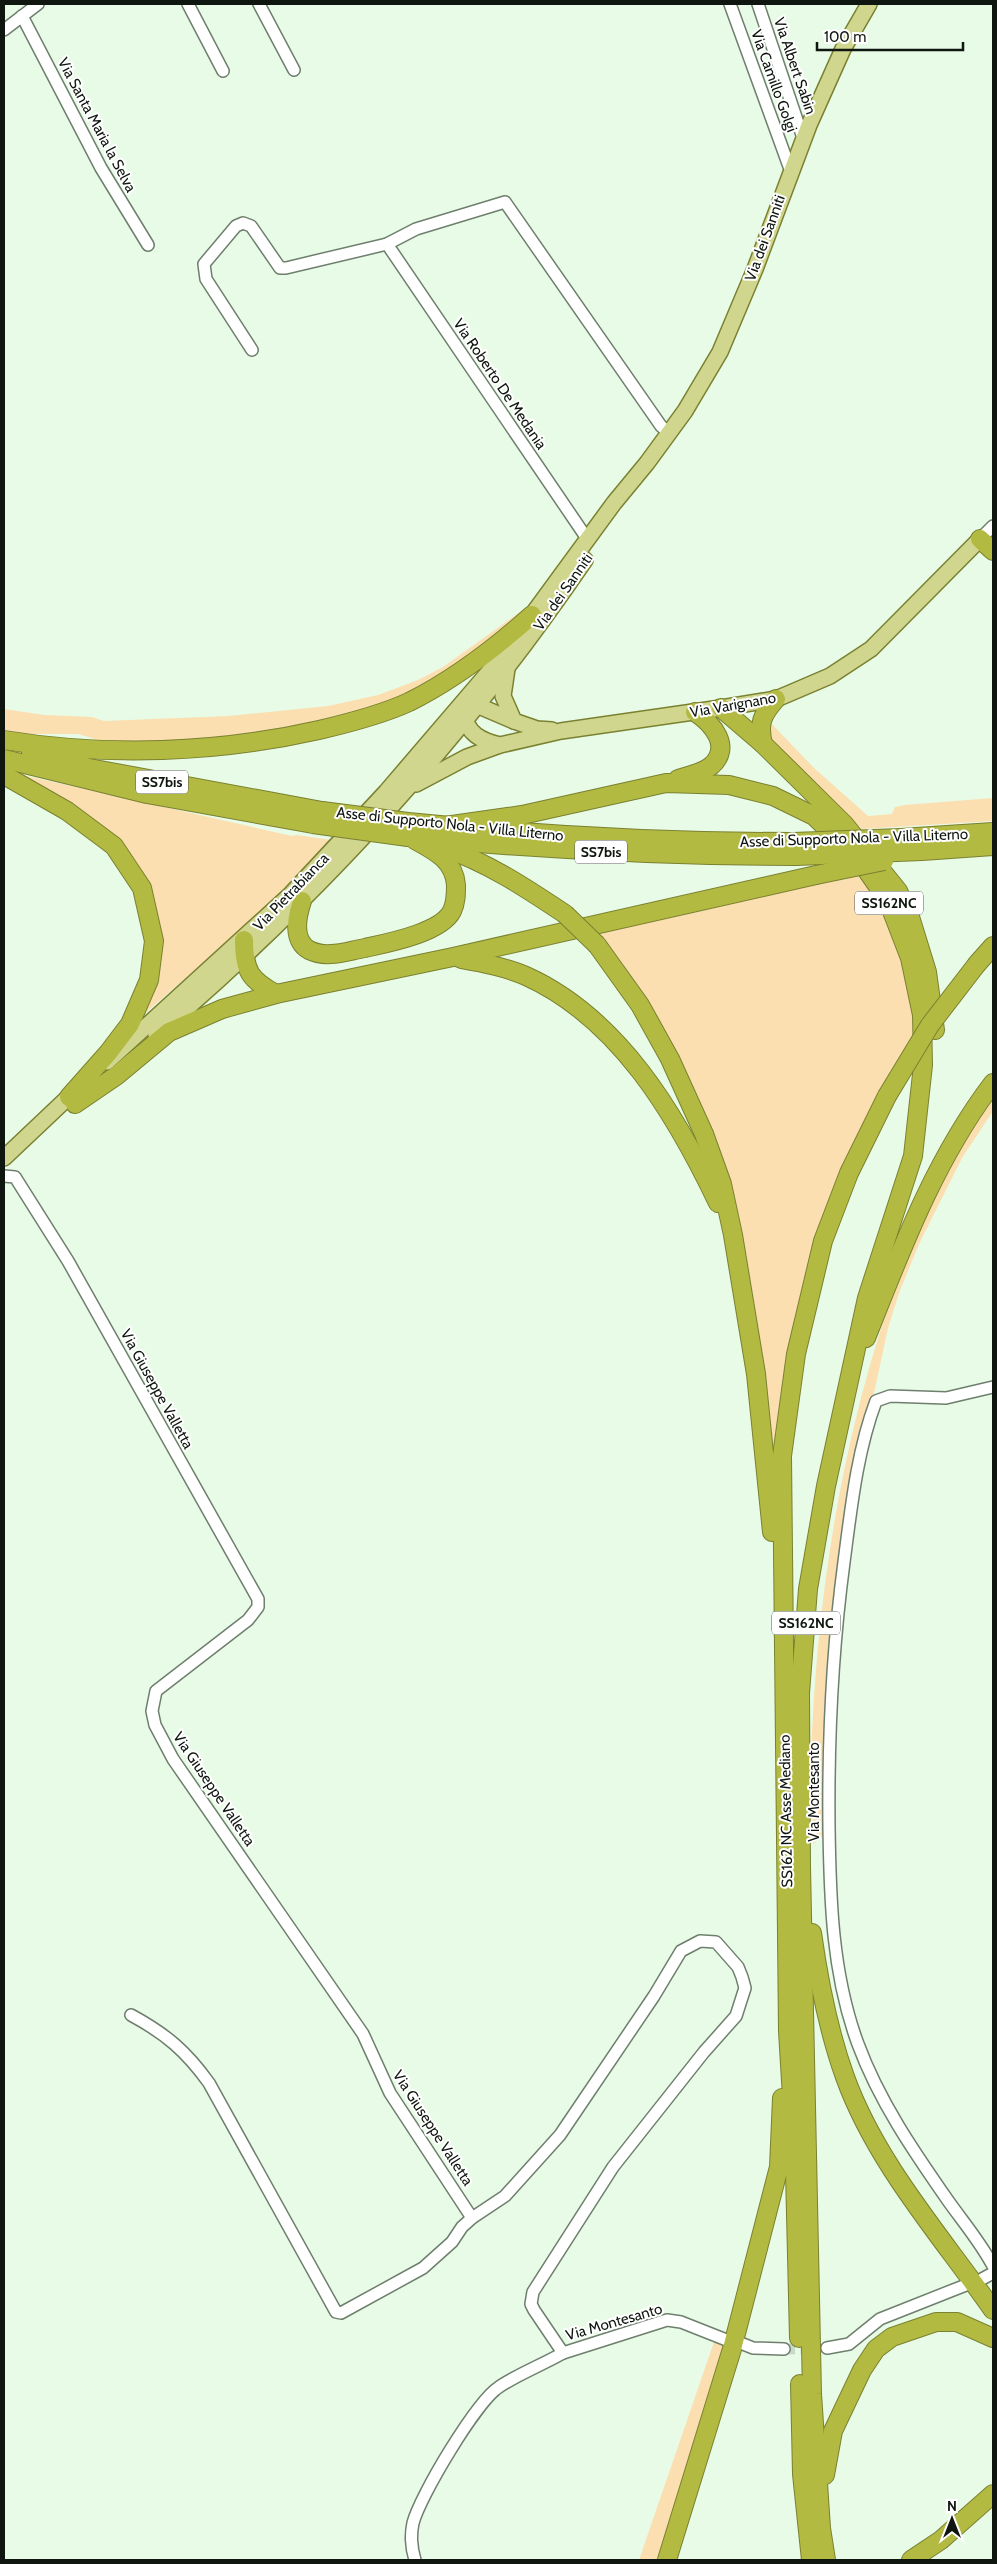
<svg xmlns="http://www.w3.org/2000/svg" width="997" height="2564" viewBox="0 0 997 2564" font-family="Cabin,sans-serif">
<rect width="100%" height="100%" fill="#e8fbe7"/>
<g fill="#fbdfb0">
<path d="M 524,609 L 525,614 L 450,672 L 399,698 L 358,713 L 301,728 L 224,740 L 157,744 L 105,742 L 78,734 L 25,734 L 4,730 L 4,709 L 44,715 L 92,717 L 104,721 L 229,716 L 328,706 L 378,695 L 418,680 L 443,667 Z"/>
<path d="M 767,719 L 814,768 L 868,816 L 892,814 L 895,807 L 905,805 L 993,798 L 993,821 L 861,829 L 770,742 Z"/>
<path d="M 13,773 L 292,836 L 296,835 L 332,840 L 249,923 L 144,1014 L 150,1000 L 159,954 L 112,835 L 90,817 Z"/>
<path d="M 865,872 L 882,902 L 906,961 L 918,1030 L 820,1229 L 800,1295 L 789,1345 L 774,1450 C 766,1389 758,1328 747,1267 C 743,1246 741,1224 735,1203 C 707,1104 663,1007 593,930 Z"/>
<path d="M 993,1091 L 993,1111 L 962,1158 L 919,1244 L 899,1293 L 888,1328 L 847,1519 L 827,1833 L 813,1844 C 813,1816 810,1788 811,1761 C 817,1566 853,1367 935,1189 C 951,1155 974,1123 993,1091 Z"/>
<path d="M 715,2339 L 732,2346 L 665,2560 L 639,2560 Z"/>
</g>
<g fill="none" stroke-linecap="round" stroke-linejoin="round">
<path stroke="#c7d9c7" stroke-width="11" stroke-dasharray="11 5.5" stroke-linecap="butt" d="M 784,2349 L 818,2348"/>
<defs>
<g id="minor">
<path d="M 188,4 L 223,71"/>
<path d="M 259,4 L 294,70"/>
<path d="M 730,4 L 790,169"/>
<path d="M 758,4 L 803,138"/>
<path d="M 22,16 L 101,168 L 148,245"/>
<path d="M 4,30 L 38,4"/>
<path d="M 387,244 L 416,229 L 505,202 L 661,426 L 669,433"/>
<path d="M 252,350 L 206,279 L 204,264 L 236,226 L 243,223 L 251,226 L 280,268 L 286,268 L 387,244 L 588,540"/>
<path d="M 980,539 L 993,526"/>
<path d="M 4,1176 L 15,1177 L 68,1261 L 258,1599 L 258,1607 L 248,1620 L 156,1691 L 152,1711 L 155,1725 L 173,1759 L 363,2034 L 390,2093 L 472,2218"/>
<path d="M 993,1387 L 946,1398 L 890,1396 L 876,1401 C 857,1451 851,1509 844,1562 C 832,1652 828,1736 829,1827 C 830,1900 832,1974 858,2044 C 879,2101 914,2152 949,2202 C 964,2223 981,2243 993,2266"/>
<path d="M 131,2015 C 166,2034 186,2051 209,2083 L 336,2312 L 341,2313 L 423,2268 L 452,2242 L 462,2227 L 472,2218 L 505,2196 L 560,2135 L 654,1996 L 681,1951 L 700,1941 L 716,1942 L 738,1967 L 742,1977 L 745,1988 L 736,2016 L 704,2052 L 613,2167 L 533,2292 L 531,2304 L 534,2310 L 563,2353 C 542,2365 518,2374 499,2387 C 476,2402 420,2496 413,2523 C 410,2537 411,2547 415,2560"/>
<path d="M 982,2279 L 993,2273"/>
<path d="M 743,2344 L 753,2348 L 784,2349"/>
<path d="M 827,2348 L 849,2344 L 880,2319 L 966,2285"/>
<path d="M 563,2353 L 667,2320 L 681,2322 L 729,2341"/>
</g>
<g id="major">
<path d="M 507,669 L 503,696 L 514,721 L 537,729 L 552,730"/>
<path d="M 468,704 L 479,706 L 514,721"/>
<path d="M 464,712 C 466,734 482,741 500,745"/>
<path d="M 416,784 L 467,757 L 500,745 L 561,731 L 721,708 L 776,699 L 788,694 L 830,676 L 871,649 L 980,539"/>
<path d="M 156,1035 C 319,896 465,736 585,560"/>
<path d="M 107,1062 L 290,895 L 386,792 L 499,660 L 614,503 L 647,463 L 685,411 L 720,352 L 755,269 L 809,125 L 843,49 L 869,4"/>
<path d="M 4,1158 L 77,1089"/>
</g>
<g id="highway">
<path d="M 980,539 L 993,551"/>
<path d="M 776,699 C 762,715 758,723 763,744 L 844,824 L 898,891 L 910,917 L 927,972 L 935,1030"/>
<path d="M 721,708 L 763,744"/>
<path d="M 4,740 C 108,757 217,753 319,730 C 349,723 381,715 409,702 C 455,679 494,649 532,615"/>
<path d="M 31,752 L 89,768 L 322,811"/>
<path d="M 4,759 L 147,794 L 313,824"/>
<path d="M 4,775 L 67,811 L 114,846 L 142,888 L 154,941 L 149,980 L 130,1024 L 108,1053 L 69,1097"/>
<path d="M 678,779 C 688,776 702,773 711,766 C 733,747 712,723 695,712"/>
<path d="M 408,822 C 536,835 664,842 793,842"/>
<path d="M 445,826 L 522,815 L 666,783 L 729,785 L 773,796 L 814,816 L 859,859 L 888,901 L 910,958 L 922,1015 L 923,1065 L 913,1156 L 867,1298 L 826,1486 L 808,1589 L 800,1693 L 801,1867 L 812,2394 L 821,2528 L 826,2560"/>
<path d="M 408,837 C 537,849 666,856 796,856"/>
<path d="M 901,838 L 993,832"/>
<path d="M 442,847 C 487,862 526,888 565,914"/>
<path d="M 922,851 L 993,846"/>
<path d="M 302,901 C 297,916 292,940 309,950 C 327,959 347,951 365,948 C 387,943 441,933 452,911 C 456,903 456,894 456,885 C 454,860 435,851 415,840"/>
<path d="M 244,940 C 244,971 250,980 276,994"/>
<path d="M 597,945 L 640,1005 L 670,1059 L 704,1134 L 722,1184 L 733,1235 L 756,1374 L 772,1532"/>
<path d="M 461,959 C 483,963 505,967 526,976 C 619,1018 676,1115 718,1203"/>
<path d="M 977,964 L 993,946"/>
<path d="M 75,1104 L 116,1076 L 169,1032 L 222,1009 L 276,994 L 453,957 L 816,875"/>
<path d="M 866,1338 C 901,1250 935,1159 993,1083"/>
<path d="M 812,1933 C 819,1983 828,2030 845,2077 C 876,2163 941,2236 993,2310"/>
<path d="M 799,2338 L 794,2131 L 788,2031 L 782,1456 L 796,1354 L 823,1241 L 849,1173 L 887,1096"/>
<path d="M 800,2384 L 802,2474 L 811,2560"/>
<path d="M 825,2475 L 833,2431 L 862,2370 L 876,2349 L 892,2337 L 936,2322 L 957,2322 L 993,2338"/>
<path d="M 667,2560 L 732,2349 L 779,2167 L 782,2098"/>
<path d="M 911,2560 L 941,2540 L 993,2494"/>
</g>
</defs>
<use href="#minor" stroke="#6e7f6d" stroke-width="14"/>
<use href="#major" stroke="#7a8130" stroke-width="18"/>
<use href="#highway" stroke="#7a8130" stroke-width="20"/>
<use href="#minor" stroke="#fff" stroke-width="11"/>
<use href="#major" stroke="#d1d68e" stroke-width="15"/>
<use href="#highway" stroke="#b3ba42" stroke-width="18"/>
<defs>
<g id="highway-bridge">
<path d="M 322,811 L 408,822"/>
<path d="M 313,824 L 408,837"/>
<path d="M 793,842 L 901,838"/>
<path d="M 796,856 L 922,851"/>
<path d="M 816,875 L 884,861"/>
<path d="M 565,914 L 597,945"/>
<path d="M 887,1096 L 930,1025 L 977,964"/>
</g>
</defs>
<use href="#highway-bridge" stroke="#7a8130" stroke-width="20" stroke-linecap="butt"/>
<use href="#highway-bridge" stroke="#b3ba42" stroke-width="18"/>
</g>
<g text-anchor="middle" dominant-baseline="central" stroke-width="4" stroke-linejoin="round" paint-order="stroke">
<g fill="#fff" stroke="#575c57" stroke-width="1">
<rect x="136" y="770.5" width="52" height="23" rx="4"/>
<rect x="575" y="840.5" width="52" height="23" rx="4"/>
<rect x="855" y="891.5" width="68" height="23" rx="4"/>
<rect x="772" y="1611.5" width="68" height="23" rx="4"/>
</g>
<g font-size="14" font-weight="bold" fill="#0f160f">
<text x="162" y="782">SS7bis</text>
<text x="601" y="852">SS7bis</text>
<text x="889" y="903">SS162NC</text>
<text x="806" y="1623">SS162NC</text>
</g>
<g font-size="15" fill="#0f160f" stroke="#fff">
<text transform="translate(795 66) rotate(71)">Via Albert Sabin</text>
<text transform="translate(774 81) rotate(70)">Via Camillo Golgi</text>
<text transform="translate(97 125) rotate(62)">Via Santa Maria la Selva</text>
<text transform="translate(765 238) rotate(-70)">Via dei Sanniti</text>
<text transform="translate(500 384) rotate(56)">Via Roberto De Medania</text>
<text transform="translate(563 592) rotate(-55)">Via dei Sanniti</text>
<text transform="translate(733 705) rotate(-10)">Via Varignano</text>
<text transform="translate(450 824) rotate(6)">Asse di Supporto Nola - Villa Literno</text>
<text transform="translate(854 838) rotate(-2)">Asse di Supporto Nola - Villa Literno</text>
<text transform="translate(291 892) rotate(-46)">Via Pietrabianca</text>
<text transform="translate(157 1389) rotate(61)">Via Giuseppe Valletta</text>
<text transform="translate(214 1789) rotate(56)">Via Giuseppe Valletta</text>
<text transform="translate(814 1792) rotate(-90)">Via Montesanto</text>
<text transform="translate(786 1811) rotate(-91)">SS162 NC Asse Mediano</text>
<text transform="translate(433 2128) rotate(57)">Via Giuseppe Valletta</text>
<text transform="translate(614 2322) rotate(-16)">Via Montesanto</text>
</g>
</g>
<rect width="997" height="2564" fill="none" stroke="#0f160f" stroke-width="10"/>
<g transform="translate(952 2519)" stroke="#ffffff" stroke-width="4" paint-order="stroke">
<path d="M0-4L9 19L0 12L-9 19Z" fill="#0f160f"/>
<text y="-8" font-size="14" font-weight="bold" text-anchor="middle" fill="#0f160f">N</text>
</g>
<path d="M817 42v8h146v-8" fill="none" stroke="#0f160f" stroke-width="2.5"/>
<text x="824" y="42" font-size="15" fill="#0f160f" stroke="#ffffff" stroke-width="4" paint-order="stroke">100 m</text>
</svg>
